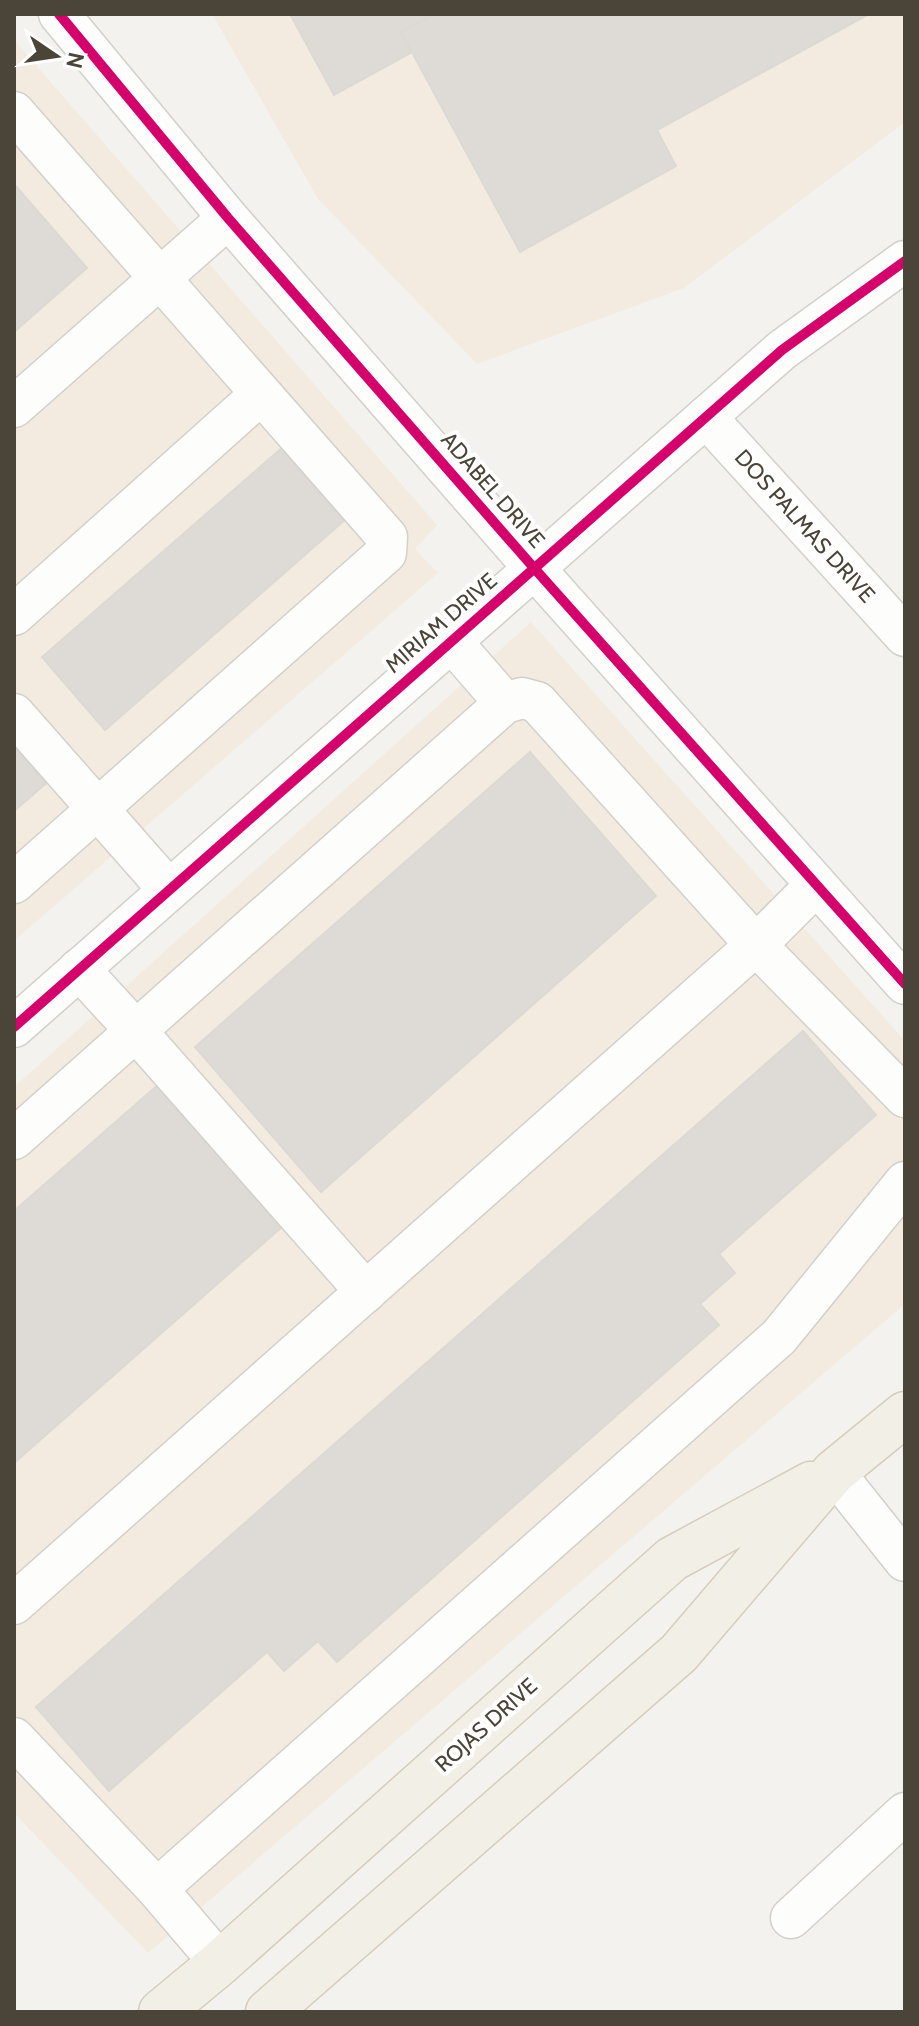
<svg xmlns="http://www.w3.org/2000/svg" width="919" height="2026" viewBox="0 0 919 2026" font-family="Cabin,sans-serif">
<rect width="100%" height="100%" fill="#f4f2ee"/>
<g fill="#f3ebdf">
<path d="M 212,14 L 905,14 L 905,122 L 684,288 L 477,364 L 318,199 Z"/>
<path d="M 14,40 L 437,525 L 415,549 L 438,573 L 14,941 Z"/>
<path d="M 531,622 L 905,1041 L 905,1304 L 148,1953 L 14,1813 L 14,1087 Z"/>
</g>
<g fill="#dedbd6" stroke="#dcd9d4" stroke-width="2">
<path d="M 290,14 L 434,14 L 401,32 L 412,52 L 334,95 Z"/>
<path d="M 434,14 L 869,14 L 657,130 L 676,166 L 520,252 L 401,32 Z"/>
<path d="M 14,184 L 87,268 L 14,332 Z"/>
<path d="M 283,447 L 346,519 L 105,730 L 42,657 Z"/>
<path d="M 14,741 L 49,781 L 14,811 Z"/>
<path d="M 530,752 L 656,896 L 321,1192 L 195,1047 Z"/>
<path d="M 803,1031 L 876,1115 L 719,1254 L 735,1273 L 700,1304 L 719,1325 L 337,1662 L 318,1641 L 284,1671 L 267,1652 L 109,1791 L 36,1707 Z"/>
<path d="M 159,1084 L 283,1226 L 14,1463 L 14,1211 Z"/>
</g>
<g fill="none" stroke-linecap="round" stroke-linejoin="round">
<defs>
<g id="minor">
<path d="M 59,14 L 228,218 L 534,568 L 905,984"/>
<path d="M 14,112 L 387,537 L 386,553 L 14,883"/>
<path d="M 14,407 L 228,218"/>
<path d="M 706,417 L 905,636"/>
<path d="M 14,615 L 261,394"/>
<path d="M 451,641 L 505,703"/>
<path d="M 14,714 L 169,890"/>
<path d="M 816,885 L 756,945 L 905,1097"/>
<path d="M 79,969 L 136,1031 L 366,1292"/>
<path d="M 14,1027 L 782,350 L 905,261"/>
<path d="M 14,1139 L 505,703 L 522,698 L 537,702 L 756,945 L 14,1604"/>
<path d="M 834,1472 L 905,1561"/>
<path d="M 14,1738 L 157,1889"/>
<path d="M 791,1918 L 905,1813"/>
<path d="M 220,1963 L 157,1889 L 779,1337 L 905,1182"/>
</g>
<g id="major">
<path d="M 161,2012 L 220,1963 L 672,1559 L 811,1484"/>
<path d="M 268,2012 L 679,1653 L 834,1472 L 905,1414"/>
</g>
</defs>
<use href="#minor" stroke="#d2d0cb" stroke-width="43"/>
<use href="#major" stroke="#d6cebb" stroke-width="47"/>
<use href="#minor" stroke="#fdfdfc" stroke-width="40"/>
<use href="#major" stroke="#f2efe6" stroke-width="44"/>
<defs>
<g id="cycleway">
<path d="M 59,14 L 228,218 L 534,568 L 905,984"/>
<path d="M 14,1027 L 782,350 L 905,261"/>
</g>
</defs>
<use href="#cycleway" stroke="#fff" stroke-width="15"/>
<use href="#cycleway" stroke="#d6006c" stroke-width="10"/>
</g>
<g text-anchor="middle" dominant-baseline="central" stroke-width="8" stroke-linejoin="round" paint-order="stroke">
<g font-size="22" fill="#4b4439" stroke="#fff">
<text transform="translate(493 490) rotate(49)">ADABEL DRIVE</text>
<text transform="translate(805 526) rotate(48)">DOS PALMAS DRIVE</text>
<text transform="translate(441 623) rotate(-41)">MIRIAM DRIVE</text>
<text transform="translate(486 1725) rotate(-42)">ROJAS DRIVE</text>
</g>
</g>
<rect width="919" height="2026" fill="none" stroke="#4b4439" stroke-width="32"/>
<g transform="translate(56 56) rotate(103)" stroke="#ffffff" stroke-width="6" paint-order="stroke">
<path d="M0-6L14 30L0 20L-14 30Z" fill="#4b4439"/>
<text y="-12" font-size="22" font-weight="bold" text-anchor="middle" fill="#4b4439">N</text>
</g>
</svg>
